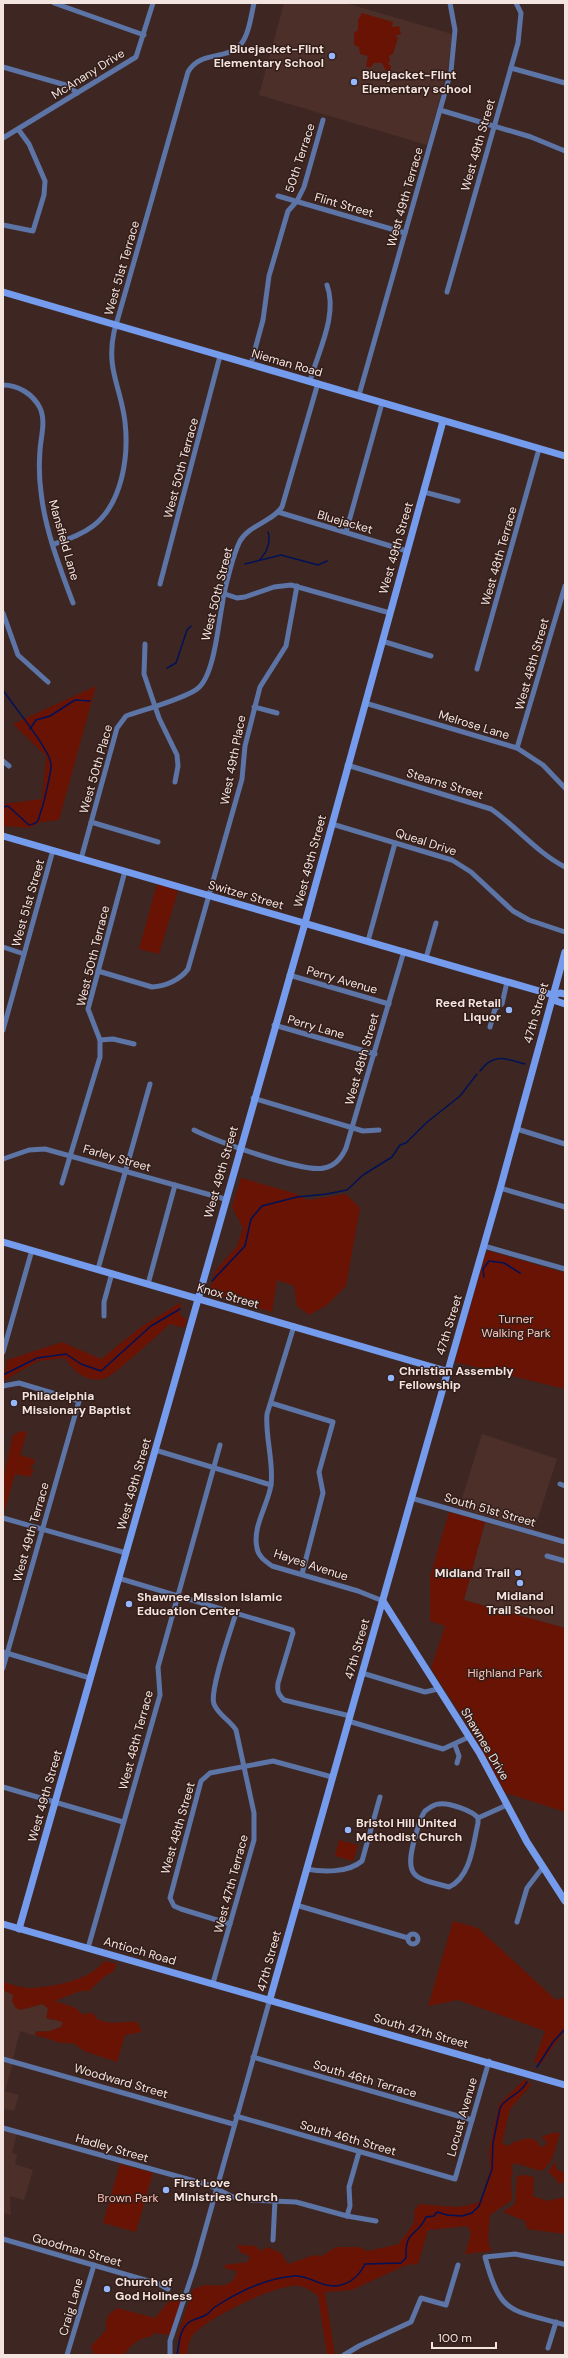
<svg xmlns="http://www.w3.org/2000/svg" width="568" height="2358" viewBox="0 0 568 2358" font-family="'DM Sans',sans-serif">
<rect width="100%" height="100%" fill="#3e2722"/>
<g fill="#4c2f29">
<path d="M 284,3 L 345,3 L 452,34 L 448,69 L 427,145 L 259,95 Z"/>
<path d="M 482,1434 L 557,1459 L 534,1530 L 459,1508 Z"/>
<path d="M 485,1522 L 565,1545 L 565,1628 L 464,1600 Z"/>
<path d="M 3,1990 L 13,1995 L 20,2010 L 43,2004 L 48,2009 L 50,2020 L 59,2020 L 63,2022 L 61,2027 L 50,2031 L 38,2031 L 35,2032 L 36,2036 L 20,2031 L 13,2059 L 3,2056 Z"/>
<path d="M 3,2060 L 13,2063 L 5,2091 L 19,2095 L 14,2111 L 3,2109 Z"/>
<path d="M 3,2130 L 17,2133 L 12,2153 L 17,2155 L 15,2164 L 33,2170 L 24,2200 L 10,2196 L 11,2215 L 3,2213 Z"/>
</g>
<g fill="#691305">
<path d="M 362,13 L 393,22 L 392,27 L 399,26 L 401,34 L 395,36 L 398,38 L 393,54 L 389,56 L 390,60 L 388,64 L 391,66 L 390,72 L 386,71 L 382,63 L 374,63 L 370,68 L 366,66 L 368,56 L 360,54 L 359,47 L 354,45 L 354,33 L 358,30 L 358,20 Z"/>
<path d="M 96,686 L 59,820 L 41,822 L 29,828 L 3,826 L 3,804 L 42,799 L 46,756 L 13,724 Z"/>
<path d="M 157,884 L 178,891 L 159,954 L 139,949 Z"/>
<path d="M 241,1178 L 294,1193 L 308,1200 L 346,1194 L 360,1208 L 346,1286 L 327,1305 L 309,1315 L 297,1306 L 294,1286 L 277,1280 L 272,1312 L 209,1293 L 215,1271 L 237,1246 L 243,1228 L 232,1207 Z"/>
<path d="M 489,1251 L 565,1273 L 565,1389 L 455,1362 L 486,1252 Z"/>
<path d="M 181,1302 L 180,1315 L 187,1319 L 184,1328 L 170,1324 C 160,1333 114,1375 106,1378 C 87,1384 74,1372 65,1358 L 38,1361 L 3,1381 L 7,1360 L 62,1342 L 101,1359 L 141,1327 Z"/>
<path d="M 21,1431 L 27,1432 L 20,1455 L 34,1459 L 35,1463 L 30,1467 L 34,1470 L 30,1477 L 15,1474 L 4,1512 L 3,1496 L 5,1492 L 3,1478 L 13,1435 Z"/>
<path d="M 449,1512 L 485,1522 L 464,1600 L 565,1628 L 565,1812 L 506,1793 L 465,1721 L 431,1668 L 445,1626 L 430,1621 L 430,1577 Z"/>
<path d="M 339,1840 L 358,1845 L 353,1861 L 335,1856 Z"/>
<path d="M 453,1921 L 478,1928 L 556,2000 L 565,1997 L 565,2030 L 541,2064 L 534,2062 L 545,2031 L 458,2000 L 428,2006 Z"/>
<path d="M 104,1961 L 117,1964 L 113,1972 L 105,1976 L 89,1991 L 80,1991 L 55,2001 L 76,2008 L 82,2014 L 93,2013 L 97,2019 C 113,2026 121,2021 137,2022 L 142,2032 L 125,2035 L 117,2062 L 84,2051 L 73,2043 C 55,2045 53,2038 36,2036 L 35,2032 L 50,2031 L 61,2027 L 63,2022 L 46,2018 L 48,2009 L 43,2004 L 20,2010 L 16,2008 L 12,2002 L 13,1995 L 3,1990 L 3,1982 C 11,1984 21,1988 30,1988 C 53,1987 91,1980 104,1961 Z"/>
<path d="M 525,2079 L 531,2085 L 510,2109 L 502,2143 L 508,2146 L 514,2142 L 529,2138 L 537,2141 L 540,2147 L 545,2146 L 547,2141 L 542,2139 L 543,2136 L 556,2132 L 560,2134 C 555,2147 554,2164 541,2171 L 515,2163 L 511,2167 L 513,2173 L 511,2179 L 512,2200 L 490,2215 L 488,2240 L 491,2251 L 465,2254 L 471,2233 L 467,2226 L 428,2230 L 418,2264 L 406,2265 L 352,2290 L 325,2292 L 335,2355 L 327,2355 L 318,2296 C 312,2291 306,2287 299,2286 C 277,2283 207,2318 193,2335 C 189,2339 188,2349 187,2355 L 180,2355 L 177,2337 L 193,2289 C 198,2288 205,2284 209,2285 C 223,2286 233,2287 237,2271 L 226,2269 L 224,2265 L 248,2262 L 250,2256 L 240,2252 L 237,2245 L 256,2246 L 260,2251 L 268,2247 L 281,2253 L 288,2264 L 314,2255 L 322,2256 L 336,2247 L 359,2247 L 368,2251 L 399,2244 C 404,2234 418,2224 414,2211 L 419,2204 C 440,2205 461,2211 480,2201 L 490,2170 L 489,2151 L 499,2104 Z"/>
<path d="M 556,2161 L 556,2169 L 565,2173 L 565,2181 L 559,2184 L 555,2178 L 548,2172 Z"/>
<path d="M 120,2164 L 153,2173 L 136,2232 L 103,2223 Z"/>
<path d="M 525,2175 L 534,2177 L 533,2196 L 547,2201 L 565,2197 L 565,2234 L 527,2229 L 525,2221 L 503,2212 L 515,2204 L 517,2176 Z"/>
<path d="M 169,2301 L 181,2301 L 170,2335 L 154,2333 L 152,2336 C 138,2339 132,2343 124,2355 L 94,2355 L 91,2346 L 106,2330 C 105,2318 107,2315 117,2308 L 155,2318 Z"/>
</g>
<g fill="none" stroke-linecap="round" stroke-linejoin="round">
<g stroke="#011257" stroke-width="1.5">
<path d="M 260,559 C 267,553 271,541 268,532"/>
<path d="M 245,564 L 281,555 L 318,565 L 327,561"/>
<path d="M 167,668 L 176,663 L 187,630 L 191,626"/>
<path d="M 3,690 C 14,707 49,748 51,764 C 52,769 44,802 42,808 C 38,818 41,823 29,825 L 8,806 L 3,807"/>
<path d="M 30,729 L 36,720 L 50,716 L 75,700 L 90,701"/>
<path d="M 480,1071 C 494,1052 506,1059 525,1064"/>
<path d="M 490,1261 L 504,1263 L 520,1273"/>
<path d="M 484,1277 L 483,1269 L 489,1261"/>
<path d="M 212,1281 L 245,1246 L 251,1219 L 262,1206 L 297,1197 L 327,1194 L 347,1190 L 363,1175 L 392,1157 L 400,1145 L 406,1143 L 426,1123 L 460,1096 L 477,1074"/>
<path d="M 3,1375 L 37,1358 L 66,1354 L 81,1364 L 101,1371 L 151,1326 L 180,1309"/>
<path d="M 537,2067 L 553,2042 L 565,2029"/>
<path d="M 177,2355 C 179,2345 179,2332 187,2324 C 193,2318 199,2319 206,2315 C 209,2313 212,2309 215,2307 C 238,2292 267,2278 294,2276 C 311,2275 324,2290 341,2285 C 353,2282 360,2274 365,2264 L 401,2263 L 406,2258 C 405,2228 417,2238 426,2217 L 434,2216 L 437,2212 L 447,2215 L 462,2216 L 472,2213 L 479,2206 L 492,2169 L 493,2143 L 500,2108 C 506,2097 520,2095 527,2082"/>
</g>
<g stroke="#5c74a6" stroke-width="5">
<path d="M 54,3 L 144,35"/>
<path d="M 3,67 L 69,86 L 77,93"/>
<path d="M 511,68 L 565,83"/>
<path d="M 440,110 L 531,137 L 565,151"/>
<path d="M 3,138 L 136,57 L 153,3"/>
<path d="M 278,196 L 405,233"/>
<path d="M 3,225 L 33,231 L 44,195 L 45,181 L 29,144 L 18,129"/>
<path d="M 447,292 L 518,43 L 521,13 L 516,3"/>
<path d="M 251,364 L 263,320 L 269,276 L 288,211 L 297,201 L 304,187 L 323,120"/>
<path d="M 310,381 C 318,352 338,315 327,285"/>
<path d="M 3,385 C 18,385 33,394 40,408 C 46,421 41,436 40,450 C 39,464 39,478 41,492 C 45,530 60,568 73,603"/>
<path d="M 359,395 L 451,71 L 455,30 L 450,3"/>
<path d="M 424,492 L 458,501"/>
<path d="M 278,512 L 407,551"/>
<path d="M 346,532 L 382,403"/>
<path d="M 54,544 C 67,540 81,535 93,526 C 122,504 129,457 125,422 C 121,387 106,370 114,332 L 188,72 C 200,50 227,61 241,44 C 249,34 251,16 254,3"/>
<path d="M 160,584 L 220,356"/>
<path d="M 225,594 L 237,598 L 245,597 L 274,587 L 291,585 L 390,613"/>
<path d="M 3,613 L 18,655 L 48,682"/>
<path d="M 382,641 L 431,656"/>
<path d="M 145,644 L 144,674 L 159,718 L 177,755 L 178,766 L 175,782"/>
<path d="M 477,669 L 539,449"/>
<path d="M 365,703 L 517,748 L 543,765 L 565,788"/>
<path d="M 254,707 L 277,713"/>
<path d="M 517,748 L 565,586"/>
<path d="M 3,761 L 9,766"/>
<path d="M 347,765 L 491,809 C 517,827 536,852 565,867"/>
<path d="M 91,822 L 158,842"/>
<path d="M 332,824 L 452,860 L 471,872 L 513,911 L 529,920 L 565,932"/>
<path d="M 81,859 L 117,728 L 126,716 C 143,710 184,699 197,689 C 214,677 218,626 222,606 C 224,590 233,555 240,541 C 249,525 272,522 282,507 L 318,383"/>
<path d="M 368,941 L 395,843"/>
<path d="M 3,947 L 24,954"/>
<path d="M 426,958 L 436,923"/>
<path d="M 98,971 L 152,987 C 166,986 180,980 188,969 L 242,779 L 245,746 L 260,687 L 286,646 L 297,586"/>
<path d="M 289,975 L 389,1004"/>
<path d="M 274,1025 L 375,1054"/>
<path d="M 490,1027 L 495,1009 L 502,1004 L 507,982"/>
<path d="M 3,1030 L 53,850"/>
<path d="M 100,1040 L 113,1039 L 134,1044"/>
<path d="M 253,1098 L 363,1131 L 379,1130"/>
<path d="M 517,1129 L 565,1144"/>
<path d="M 194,1130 C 216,1141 303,1173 324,1168 C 335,1166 342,1157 346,1148 L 404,951"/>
<path d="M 3,1159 L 29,1150 L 45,1149 L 225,1199"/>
<path d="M 62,1183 L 100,1057 L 100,1040 L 88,1009 L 125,871"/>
<path d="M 500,1188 L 565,1207"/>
<path d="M 484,1246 L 565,1269"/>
<path d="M 98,1269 L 150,1084"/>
<path d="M 148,1284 L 175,1185"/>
<path d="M 104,1316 L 104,1302 L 112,1273"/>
<path d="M 294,1326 L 267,1414 C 265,1437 274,1462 271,1485 C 268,1505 252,1527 257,1548 C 258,1556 265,1561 272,1566 L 358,1591 L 383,1601"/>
<path d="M 3,1352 L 32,1250"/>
<path d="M 3,1386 L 19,1383 L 79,1401 L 3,1668"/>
<path d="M 271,1403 L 333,1422 L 319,1472 L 323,1493 L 302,1574"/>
<path d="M 155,1450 L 271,1485"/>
<path d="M 560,1484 L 565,1486"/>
<path d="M 411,1498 L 565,1542"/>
<path d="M 3,1518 L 126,1553"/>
<path d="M 547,1556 L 565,1561"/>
<path d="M 118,1578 L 292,1630 L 293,1633 L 278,1683 C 277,1691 278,1694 284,1700 L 350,1716"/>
<path d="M 3,1652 L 90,1678"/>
<path d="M 362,1673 L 425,1692 L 438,1689"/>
<path d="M 348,1721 L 443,1749 L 469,1737"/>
<path d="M 455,1745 L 459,1756 L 457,1763"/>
<path d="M 3,1787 L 123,1822"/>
<path d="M 478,1818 L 478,1823 C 473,1844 471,1877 449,1887 C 416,1878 404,1879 414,1841 C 417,1831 419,1819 425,1811 C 429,1808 434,1804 439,1804 C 448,1802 473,1811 478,1818 L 507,1805"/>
<path d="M 306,1869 C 323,1872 348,1873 362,1861 L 380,1797"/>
<path d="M 296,1905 L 408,1938"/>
<path d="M 517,1922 L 527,1888 L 543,1867"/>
<path d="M 230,1924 L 181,1909 L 174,1906 L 170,1898 L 201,1781 L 210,1773 L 273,1761 L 332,1777"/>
<circle cx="413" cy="1939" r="5"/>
<path d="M 88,1948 L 160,1695 L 158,1667 L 220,1445"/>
<path d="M 213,1983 L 254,1840 L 254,1813 L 236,1730 C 230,1720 218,1715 214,1704 C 209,1691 231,1630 236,1613"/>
<path d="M 253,2057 L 472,2120"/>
<path d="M 3,2059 L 233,2124"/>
<path d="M 236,2116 L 455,2179 L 489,2061"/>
<path d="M 3,2128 L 209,2185 L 233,2197 L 251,2200 L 296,2202 L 347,2216 L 376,2221"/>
<path d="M 347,2216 L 350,2206 L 349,2187 L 359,2152"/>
<path d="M 3,2239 L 159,2284 L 168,2289"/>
<path d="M 273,2240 L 275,2200"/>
<path d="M 565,2264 L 515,2254 L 485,2257 C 501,2316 510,2309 565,2325"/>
<path d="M 548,2348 L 556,2322"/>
<path d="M 67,2355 L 94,2265"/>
<path d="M 170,2355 L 170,2341 L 195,2266 L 270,1999"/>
<path d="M 344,2355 L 359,2346 L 411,2322 L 421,2298 L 446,2305 L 458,2265"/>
</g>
<g stroke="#759bec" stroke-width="7">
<path d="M 3,292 L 565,456"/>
<path d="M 3,836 L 553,995"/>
<path d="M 553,995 L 556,1001 L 565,1004"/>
<path d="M 553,995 L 560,993 L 565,994"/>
<path d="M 3,1242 L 446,1371"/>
<path d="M 383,1601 L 480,1754 L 527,1842 L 565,1901"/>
<path d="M 3,1924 L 565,2085"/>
<path d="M 19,1929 L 305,923 L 443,421"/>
<path d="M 270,1999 C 345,1728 423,1459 500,1189 C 522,1110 543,1031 565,952"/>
</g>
</g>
<g fill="#94b7fd" stroke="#331d19" stroke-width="1.5">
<circle cx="332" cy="56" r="4"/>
<circle cx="354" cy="82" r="4"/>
<circle cx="509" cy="1010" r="4"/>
<circle cx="391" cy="1378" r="4"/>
<circle cx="14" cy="1403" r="4"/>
<circle cx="518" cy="1573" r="4"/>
<circle cx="520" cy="1583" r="4"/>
<circle cx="129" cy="1604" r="4"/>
<circle cx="348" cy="1830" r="4"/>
<circle cx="166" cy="2190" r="4"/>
<circle cx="107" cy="2289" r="4"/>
</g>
<g text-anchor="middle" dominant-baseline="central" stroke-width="3" stroke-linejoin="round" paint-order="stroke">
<g font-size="12" font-weight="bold" fill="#f3e4e0" stroke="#331d19" text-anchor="start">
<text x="324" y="49" text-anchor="end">Bluejacket-Flint<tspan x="324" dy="14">Elementary School</tspan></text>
<text x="362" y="75">Bluejacket-Flint<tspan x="362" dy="14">Elementary school</tspan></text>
<text x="501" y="1003" text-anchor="end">Reed Retail<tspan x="501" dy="14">Liquor</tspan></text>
<text x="399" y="1371">Christian Assembly<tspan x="399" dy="14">Fellowship</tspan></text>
<text x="22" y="1396">Philadelphia<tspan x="22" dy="14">Missionary Baptist</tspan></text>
<text x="510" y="1573" text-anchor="end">Midland Trail</text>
<text x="520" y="1596" text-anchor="middle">Midland<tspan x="520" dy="14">Trail School</tspan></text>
<text x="137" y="1597">Shawnee Mission Islamic<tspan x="137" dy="14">Education Center</tspan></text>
<text x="356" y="1823">Bristol Hill United<tspan x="356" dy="14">Methodist Church</tspan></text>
<text x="174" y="2183">First Love<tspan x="174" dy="14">Ministries Church</tspan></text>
<text x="115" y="2282">Church of<tspan x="115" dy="14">God Holiness</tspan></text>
</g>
<g font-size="12" fill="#f3e4e0" stroke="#331d19">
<text transform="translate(88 74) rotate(-32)">McAnany Drive</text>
<text transform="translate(478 145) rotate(-74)">West 49th Street</text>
<text transform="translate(300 158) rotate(-72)">50th Terrace</text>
<text transform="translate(405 197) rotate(-74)">West 49th Terrace</text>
<text transform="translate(344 205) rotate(16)">Flint Street</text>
<text transform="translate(122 268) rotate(-74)">West 51st Terrace</text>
<text transform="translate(287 363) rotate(16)">Nieman Road</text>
<text transform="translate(181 468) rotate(-75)">West 50th Terrace</text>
<text transform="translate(345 522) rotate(16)">Bluejacket</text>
<text transform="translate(64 540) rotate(74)">Mansfield Lane</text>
<text transform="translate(396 548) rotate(-74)">West 49th Street</text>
<text transform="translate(499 556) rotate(-74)">West 48th Terrace</text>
<text transform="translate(217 594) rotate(-76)">West 50th Street</text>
<text transform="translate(532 664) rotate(-74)">West 48th Street</text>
<text transform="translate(474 725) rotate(17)">Melrose Lane</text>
<text transform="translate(233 760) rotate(-79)">West 49th Place</text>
<text transform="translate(96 769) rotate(-74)">West 50th Place</text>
<text transform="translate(445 784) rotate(17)">Stearns Street</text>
<text transform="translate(426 842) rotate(18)">Queal Drive</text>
<text transform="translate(310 861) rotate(-75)">West 49th Street</text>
<text transform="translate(246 895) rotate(16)">Switzer Street</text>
<text transform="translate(28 903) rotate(-74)">West 51st Street</text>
<text transform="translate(93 956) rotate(-76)">West 50th Terrace</text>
<text transform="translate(342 980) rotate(16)">Perry Avenue</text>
<text transform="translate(536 1013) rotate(-74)">47th Street</text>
<text transform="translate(316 1027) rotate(16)">Perry Lane</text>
<text transform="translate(362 1059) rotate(-74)">West 48th Street</text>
<text transform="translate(117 1158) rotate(16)">Farley Street</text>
<text transform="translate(221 1172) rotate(-74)">West 49th Street</text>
<text transform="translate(228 1296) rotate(16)">Knox Street</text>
<text transform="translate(449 1325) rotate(-73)">47th Street</text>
<text transform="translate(134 1484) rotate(-74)">West 49th Street</text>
<text transform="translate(490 1510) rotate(16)">South 51st Street</text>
<text transform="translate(31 1532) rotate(-74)">West 49th Terrace</text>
<text transform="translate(311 1565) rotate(18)">Hayes Avenue</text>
<text transform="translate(357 1649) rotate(-74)">47th Street</text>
<text transform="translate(136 1740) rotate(-75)">West 48th Terrace</text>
<text transform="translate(485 1744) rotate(59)">Shawnee Drive</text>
<text transform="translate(45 1796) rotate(-74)">West 49th Street</text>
<text transform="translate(178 1828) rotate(-74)">West 48th Street</text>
<text transform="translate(231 1884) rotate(-75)">West 47th Terrace</text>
<text transform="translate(140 1951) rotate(16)">Antioch Road</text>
<text transform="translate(269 1961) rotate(-75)">47th Street</text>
<text transform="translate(421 2031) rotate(16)">South 47th Street</text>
<text transform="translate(365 2079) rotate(16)">South 46th Terrace</text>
<text transform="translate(121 2081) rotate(16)">Woodward Street</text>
<text transform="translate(462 2117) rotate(-74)">Locust Avenue</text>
<text transform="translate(348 2138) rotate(16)">South 46th Street</text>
<text transform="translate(112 2148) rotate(16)">Hadley Street</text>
<text transform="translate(77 2250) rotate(16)">Goodman Street</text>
<text transform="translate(71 2307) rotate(-74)">Craig Lane</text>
</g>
<g font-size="12" fill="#f9c4b9" stroke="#331d19">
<text x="516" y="1319">Turner<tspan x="516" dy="14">Walking Park</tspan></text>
<text x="505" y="1673">Highland Park</text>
<text x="128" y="2198">Brown Park</text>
</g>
</g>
<rect width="568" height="2358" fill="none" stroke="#f3e4e0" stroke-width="8"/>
<path d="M432 2342v6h64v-6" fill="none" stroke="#f3e4e0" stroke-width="2"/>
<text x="438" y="2342" font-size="12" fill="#f3e4e0" stroke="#331d19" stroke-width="3" paint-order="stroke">100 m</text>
</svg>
